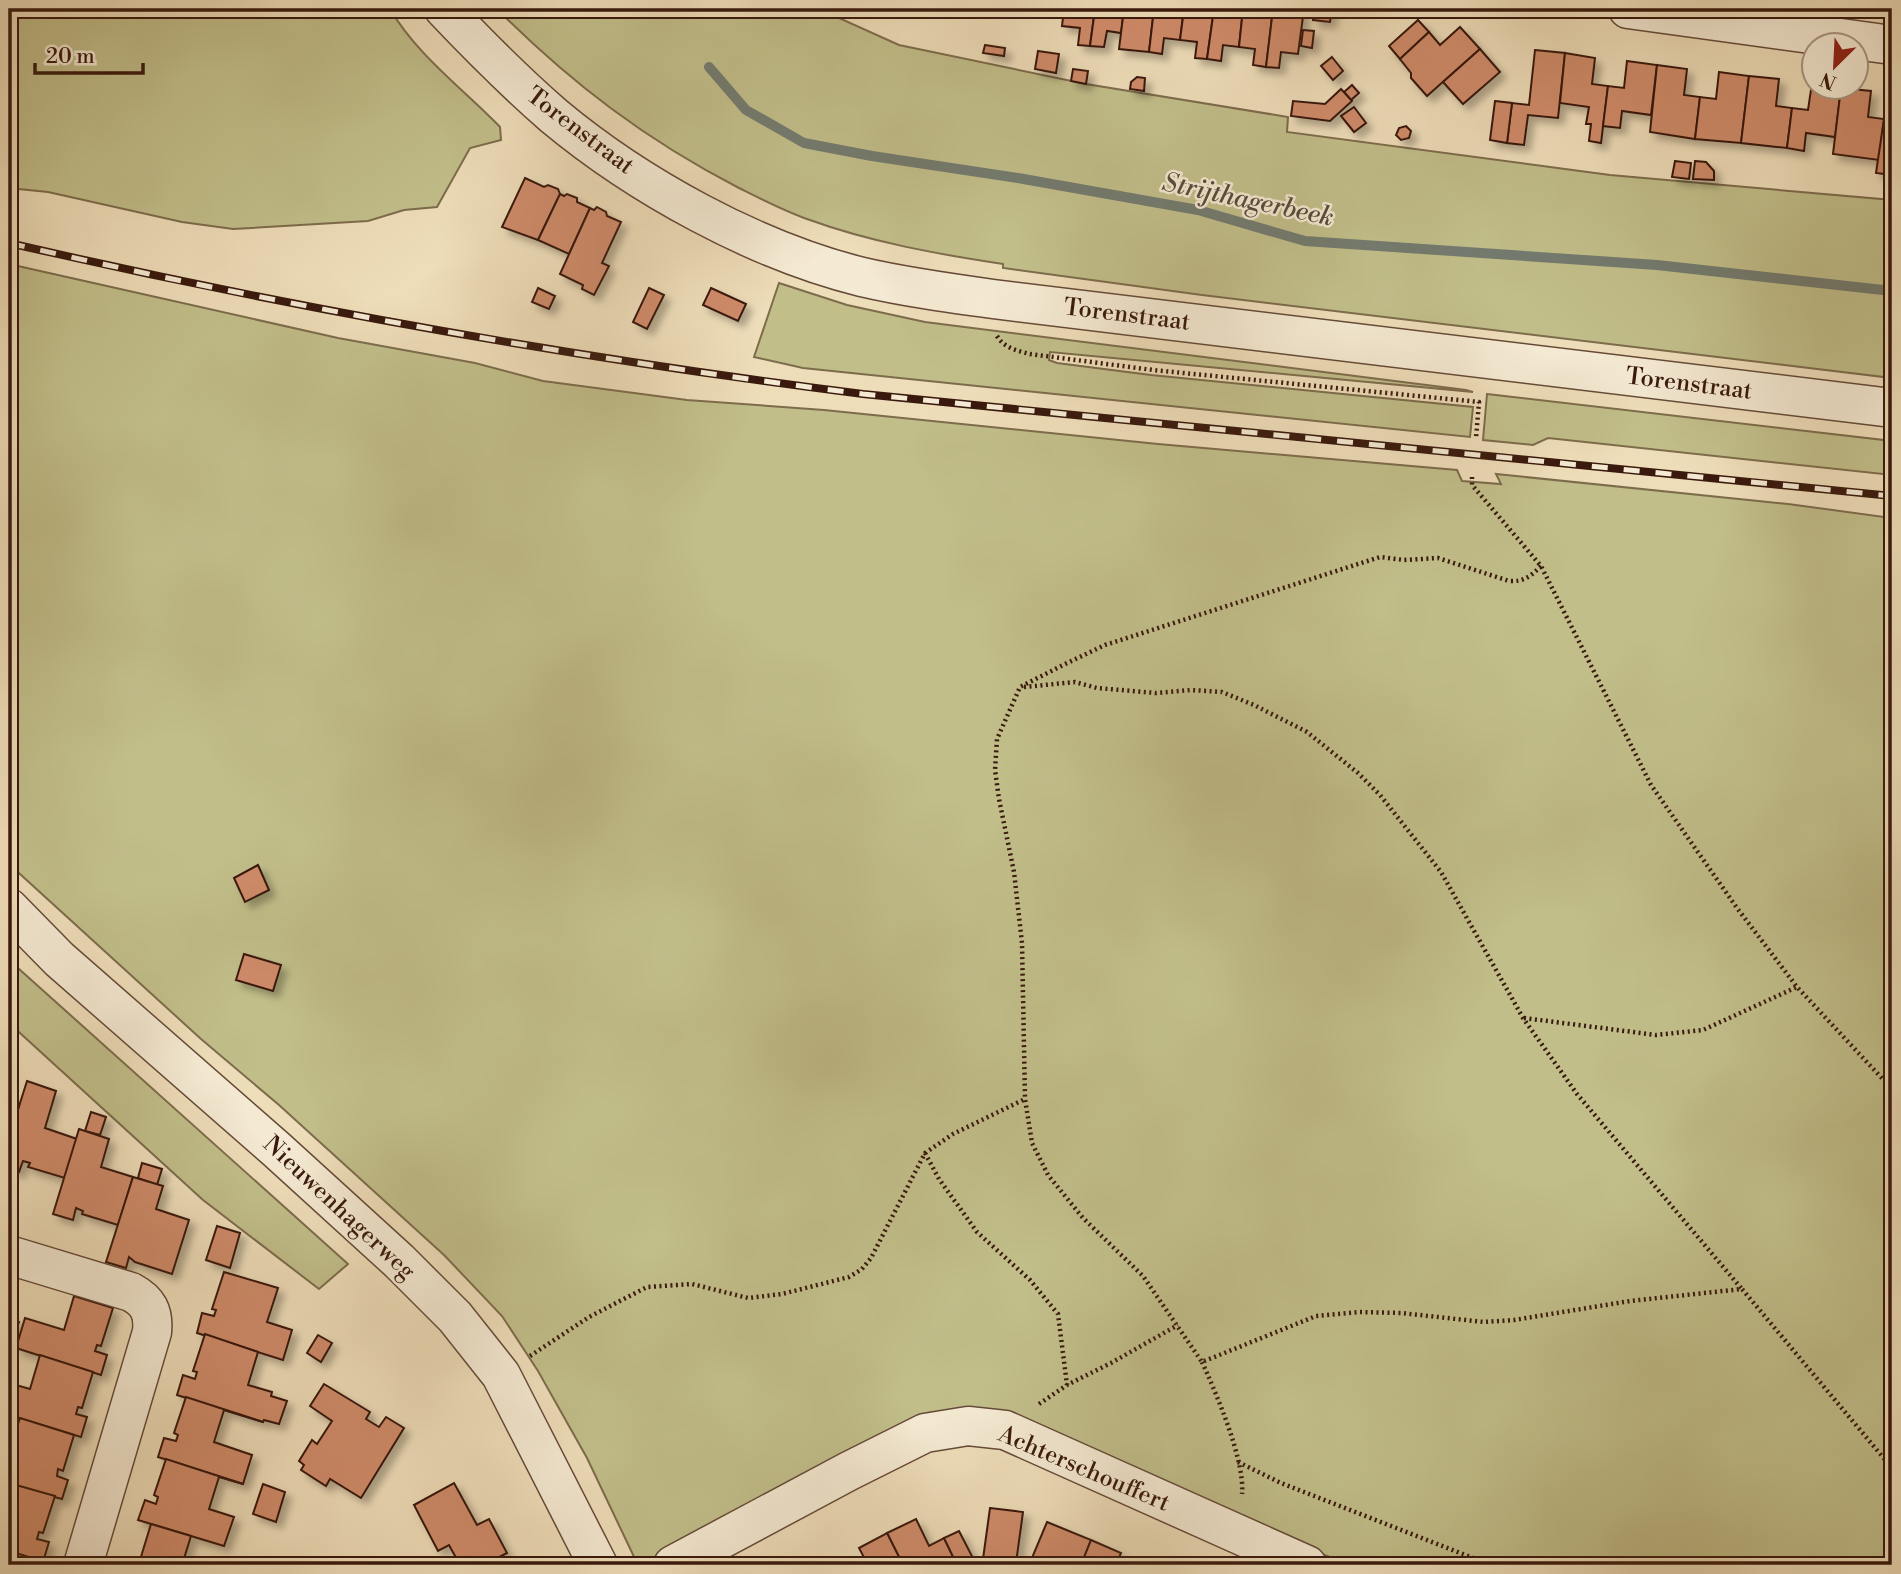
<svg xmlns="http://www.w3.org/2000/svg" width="1901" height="1574" viewBox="0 0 1901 1574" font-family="'Libre Bodoni',serif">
<defs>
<filter id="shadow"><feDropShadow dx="6" dy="6" stdDeviation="3.5" flood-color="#0004"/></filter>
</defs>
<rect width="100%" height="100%" fill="#eeddb9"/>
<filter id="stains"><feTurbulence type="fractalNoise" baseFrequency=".00286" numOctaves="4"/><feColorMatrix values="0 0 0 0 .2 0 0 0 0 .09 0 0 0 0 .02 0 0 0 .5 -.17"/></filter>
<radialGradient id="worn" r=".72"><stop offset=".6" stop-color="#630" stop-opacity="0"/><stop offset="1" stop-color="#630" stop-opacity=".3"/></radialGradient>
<g fill="#c1be8a" stroke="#7d6c4c" stroke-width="2">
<path d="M 9,9 L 390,9 C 417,55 463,89 500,127 L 501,140 L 470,148 L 437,207 L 404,210 L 368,221 L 233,229 L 182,222 L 48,192 L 9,188 Z"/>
<path d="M 497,9 L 819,9 L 899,45 L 1086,84 L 1288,117 L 1287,132 L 1610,175 L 1892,200 L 1892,378 L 1202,295 L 1003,268 L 1003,264 C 937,254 870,242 807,219 C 784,211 761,199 739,188 C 646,140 571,83 497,9 Z"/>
<path d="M 9,264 L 338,338 L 475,363 L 543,381 L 687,400 L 824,410 L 1158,444 L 1457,470 L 1462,481 L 1501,484 L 1496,474 L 1788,504 L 1892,518 L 1892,1565 L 1351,1565 L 1303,1547 L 1015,1416 L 648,1561 L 636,1561 L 587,1458 L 538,1371 L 502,1316 L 444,1255 L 279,1105 L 201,1039 L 9,864 Z"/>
<path d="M 779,283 L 847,305 L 925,322 L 1466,390 L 1473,392 L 1050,352 L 1049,360 L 1057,363 L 1151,375 L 1473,407 L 1470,437 L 803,368 L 754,357 Z"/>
<path d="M 1487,394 L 1892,441 L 1892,475 L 1548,438 L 1533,445 L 1483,440 Z"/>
<path d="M 9,960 L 348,1264 L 319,1289 L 203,1200 L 9,1023 Z"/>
</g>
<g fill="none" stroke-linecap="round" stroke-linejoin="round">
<path stroke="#737b6f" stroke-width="10" d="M 709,67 L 746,110 L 804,143 L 872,156 L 1018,178 L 1198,210 L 1305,241 L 1657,265 L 1892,291"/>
</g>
<g fill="#cf8b6a" stroke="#39190d" stroke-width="2" filter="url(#shadow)">
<path d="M 1064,9 L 1095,9 L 1090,46 L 1078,45 L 1080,28 L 1062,26 Z"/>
<path d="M 1095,9 L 1124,9 L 1121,33 L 1107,31 L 1104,47 L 1090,46 Z"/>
<path d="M 1124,9 L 1154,9 L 1149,52 L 1119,49 Z"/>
<path d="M 1154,9 L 1184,9 L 1180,40 L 1164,38 L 1162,54 L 1149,52 Z"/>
<path d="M 1184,9 L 1214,9 L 1207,59 L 1195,58 L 1197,42 L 1180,40 Z"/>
<path d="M 1214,9 L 1243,9 L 1239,47 L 1223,45 L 1221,61 L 1207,59 Z"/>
<path d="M 1243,9 L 1273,9 L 1266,67 L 1253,65 L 1255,49 L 1239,47 Z"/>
<path d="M 1273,9 L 1304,9 L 1298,54 L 1281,52 L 1279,68 L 1266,67 Z"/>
<path d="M 1314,9 L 1332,9 L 1330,22 L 1313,20 Z"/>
<path d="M 1418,20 L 1429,32 L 1400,59 L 1389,46 Z"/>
<path d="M 1460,27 L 1480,49 L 1427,96 L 1411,78 L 1411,73 L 1400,59 L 1429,32 L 1440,45 Z"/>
<path d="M 1303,30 L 1314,31 L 1312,48 L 1301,46 Z"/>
<path d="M 985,45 L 1005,48 L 1004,56 L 983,53 Z"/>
<path d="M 1480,49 L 1500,72 L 1463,104 L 1443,82 Z"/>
<path d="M 1535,50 L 1565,53 L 1558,118 L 1528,115 L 1524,145 L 1507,143 L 1512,103 L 1529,105 Z"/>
<path d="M 1038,51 L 1059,54 L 1056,73 L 1035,69 Z"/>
<path d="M 1565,53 L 1595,58 L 1592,84 L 1608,86 L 1601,143 L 1589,141 L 1591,124 L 1586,124 L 1589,107 L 1560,103 Z"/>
<path d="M 1332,57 L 1343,71 L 1333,80 L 1321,66 Z"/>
<path d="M 1627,61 L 1657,65 L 1651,115 L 1622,111 L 1620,128 L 1603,126 L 1608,86 L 1624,88 Z"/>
<path d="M 1657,65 L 1687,69 L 1684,95 L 1700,97 L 1695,139 L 1650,132 Z"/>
<path d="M 1073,69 L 1088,71 L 1086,84 L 1071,81 Z"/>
<path d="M 1719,72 L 1749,76 L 1741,143 L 1695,139 L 1700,97 L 1716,99 Z"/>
<path d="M 1749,76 L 1779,79 L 1776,106 L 1792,108 L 1787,148 L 1741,143 Z"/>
<path d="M 1137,77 L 1145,78 L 1144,91 L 1130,89 L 1131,82 Z"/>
<path d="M 1812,83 L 1814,88 L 1841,88 L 1835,137 L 1806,133 L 1804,151 L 1787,148 L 1792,108 L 1808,110 Z"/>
<path d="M 1352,85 L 1359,93 L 1351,100 L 1344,92 Z"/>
<path d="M 1841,88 L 1871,91 L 1868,117 L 1884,119 L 1879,160 L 1833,154 Z"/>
<path d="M 1341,89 L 1352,101 L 1330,121 L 1291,116 L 1293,101 L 1325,104 Z"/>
<path d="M 1495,101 L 1512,103 L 1507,143 L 1490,140 Z"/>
<path d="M 1354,107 L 1366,123 L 1354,132 L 1341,116 Z"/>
<path d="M 1884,119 L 1892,120 L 1892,175 L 1876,173 Z"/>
<path d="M 1406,126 L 1411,131 L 1409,138 L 1401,140 L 1396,135 L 1399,128 Z"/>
<path d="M 1675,161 L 1691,163 L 1689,179 L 1672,177 Z"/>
<path d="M 1695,161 L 1706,162 L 1714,171 L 1714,180 L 1693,179 Z"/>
<path d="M 525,178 L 544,187 L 548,185 L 558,189 L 560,194 L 538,240 L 502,227 Z"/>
<path d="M 560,194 L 564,196 L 567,194 L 577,198 L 577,202 L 590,208 L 569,254 L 538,240 Z"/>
<path d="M 597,207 L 606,212 L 607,216 L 621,222 L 602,263 L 609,266 L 594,295 L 582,289 L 583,285 L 560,274 L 590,208 L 594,210 Z"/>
<path d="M 538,288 L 555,296 L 549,309 L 532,302 Z"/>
<path d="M 649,288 L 664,295 L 647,329 L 633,322 Z"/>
<path d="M 711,288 L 746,304 L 738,321 L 703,305 Z"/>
<path d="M 258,865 L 269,890 L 245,902 L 234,878 Z"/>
<path d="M 244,954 L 281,965 L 273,991 L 236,980 Z"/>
<path d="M 27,1081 L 56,1091 L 45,1128 L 77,1139 L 65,1178 L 28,1167 L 30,1163 L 23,1161 L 19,1172 L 9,1169 L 9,1138 Z"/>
<path d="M 9,1103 L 19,1106 L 9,1138 Z"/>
<path d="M 91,1112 L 106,1117 L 100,1135 L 85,1131 Z"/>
<path d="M 79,1129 L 109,1139 L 101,1167 L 133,1177 L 118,1225 L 82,1214 L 83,1211 L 76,1208 L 73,1220 L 53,1214 Z"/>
<path d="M 142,1163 L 162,1169 L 157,1185 L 138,1178 Z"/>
<path d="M 133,1177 L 163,1186 L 156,1209 L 189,1220 L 172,1274 L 135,1262 L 129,1257 L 126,1268 L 106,1262 Z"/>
<path d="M 217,1226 L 240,1233 L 230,1268 L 206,1260 Z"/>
<path d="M 224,1272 L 278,1288 L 267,1322 L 292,1330 L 283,1360 L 197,1333 L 202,1313 L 214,1316 L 216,1310 L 212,1309 Z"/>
<path d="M 74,1296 L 113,1308 L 101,1346 L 97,1345 L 95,1351 L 107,1355 L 101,1375 L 16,1348 L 25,1318 L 64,1330 Z"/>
<path d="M 9,1319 L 19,1322 L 12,1343 L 9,1342 Z"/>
<path d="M 205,1334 L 258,1352 L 248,1385 L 272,1392 L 271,1396 L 287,1401 L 279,1424 L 264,1420 L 263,1422 L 177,1395 L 183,1375 L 195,1379 L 197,1372 L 193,1371 Z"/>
<path d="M 318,1335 L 332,1343 L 321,1362 L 307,1353 Z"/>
<path d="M 40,1355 L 93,1372 L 82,1408 L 78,1407 L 76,1414 L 87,1417 L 81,1437 L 9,1415 L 9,1383 L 30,1389 Z"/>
<path d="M 324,1384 L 370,1412 L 366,1419 L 379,1427 L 386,1417 L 404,1428 L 361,1498 L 330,1479 L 326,1486 L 301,1470 L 304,1465 L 299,1461 L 312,1440 L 317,1444 L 332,1421 L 310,1406 Z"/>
<path d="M 186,1397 L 263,1422 L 224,1410 L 214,1442 L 252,1455 L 243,1484 L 158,1457 L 164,1438 L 176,1441 L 178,1435 L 174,1433 Z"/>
<path d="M 20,1418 L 74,1435 L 63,1471 L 58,1469 L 57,1476 L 68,1480 L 62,1499 L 9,1485 L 9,1450 Z"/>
<path d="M 166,1459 L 243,1484 L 219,1477 L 209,1509 L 234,1517 L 224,1546 L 138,1520 L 145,1500 L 156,1504 L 158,1497 L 154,1495 Z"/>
<path d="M 454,1483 L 477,1525 L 489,1519 L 507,1553 L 484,1565 L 460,1565 L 449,1545 L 438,1551 L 414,1505 Z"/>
<path d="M 263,1484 L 285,1492 L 276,1522 L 253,1514 Z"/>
<path d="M 16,1485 L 55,1496 L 43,1533 L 39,1532 L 37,1539 L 49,1542 L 43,1562 L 9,1551 L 9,1509 Z"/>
<path d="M 990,1508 L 1023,1512 L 1016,1563 L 983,1559 Z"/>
<path d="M 916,1519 L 929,1546 L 944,1538 L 957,1565 L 903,1565 L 887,1533 Z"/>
<path d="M 1047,1522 L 1091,1540 L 1081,1565 L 1029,1565 Z"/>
<path d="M 151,1524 L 191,1536 L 182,1565 L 143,1565 L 144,1561 L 140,1560 Z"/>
<path d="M 959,1531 L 976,1564 L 972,1565 L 957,1565 L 944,1538 Z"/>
<path d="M 887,1533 L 903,1565 L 868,1565 L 859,1548 Z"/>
<path d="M 1091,1540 L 1121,1553 L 1116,1565 L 1081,1565 Z"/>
<path d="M 9,1551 L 35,1559 L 33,1565 L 9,1565 Z"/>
</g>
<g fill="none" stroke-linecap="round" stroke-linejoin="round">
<defs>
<g id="minor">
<path d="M 444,9 C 479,46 515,82 554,116 C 638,186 756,251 862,277 C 905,287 949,293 993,299 L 1892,408"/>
<path d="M 1628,9 L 1892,45"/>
<path d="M 9,908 L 59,959 L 276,1149 L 399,1261 L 455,1317 L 501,1375 L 598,1565"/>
<path d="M 9,1255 L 131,1292 C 148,1301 154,1312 152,1332 L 83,1565"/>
<path d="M 673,1565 L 849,1471 L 925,1433 L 968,1426 L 1005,1430 L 1307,1565"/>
</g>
</defs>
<use href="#minor" stroke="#664a38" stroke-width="41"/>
<g stroke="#39190d" stroke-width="4.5" stroke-dasharray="2 3.5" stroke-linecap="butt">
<path d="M 997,336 C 1004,348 1018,351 1030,354 L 1153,370 L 1479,402 L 1476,438"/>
<path d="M 1472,477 L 1472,485 L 1541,566 L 1651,785 L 1737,908 L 1797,987 L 1892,1089"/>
<path d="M 1541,566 C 1531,576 1524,582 1509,581 L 1438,558 L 1404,560 L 1380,557 L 1105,645 L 1063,665 L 1020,687 L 997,739 L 995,770 L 999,799 L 1014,872 L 1022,943 L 1025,1099 L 1032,1143 L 1048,1175 L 1083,1218 L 1143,1276 L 1202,1362 L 1316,1316 L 1359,1312 L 1401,1313 L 1484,1322 L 1514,1320 L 1630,1301 L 1742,1289 L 1892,1468"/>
<path d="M 1024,687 L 1075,682 L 1097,688 L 1156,693 L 1191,690 L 1222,692 L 1254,705 L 1307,732 L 1358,773 L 1380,795 L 1441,872 L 1523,1018 L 1577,1094 L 1741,1288"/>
<path d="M 1524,1018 L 1656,1035 L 1703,1030 L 1797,987"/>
<path d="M 925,1153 L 939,1179 L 977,1232 L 1030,1280 L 1058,1314 L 1067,1385"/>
<path d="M 530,1356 L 589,1317 L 647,1287 L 692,1284 L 748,1298 L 782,1294 L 849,1277 L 862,1269 L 871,1258 L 925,1153 L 953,1134 L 1025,1099"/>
<path d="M 1202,1362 C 1216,1393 1245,1460 1242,1494"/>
<path d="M 1039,1404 L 1067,1385 L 1111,1363 L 1178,1325"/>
<path d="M 1238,1462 L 1281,1483 L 1491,1565"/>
</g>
<use href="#minor" stroke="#f4e9d2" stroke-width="38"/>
<defs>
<path id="rail" d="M 9,243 C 291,308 575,358 863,394 L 1892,496"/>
</defs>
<use href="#rail" stroke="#39190d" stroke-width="8"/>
<use href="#rail" stroke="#f4e9d2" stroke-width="5" stroke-dasharray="16" stroke-linecap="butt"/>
</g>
<g text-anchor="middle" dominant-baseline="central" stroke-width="5" stroke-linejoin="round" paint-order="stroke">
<g font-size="24" fill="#39190d" stroke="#f4e9d2">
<text transform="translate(580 131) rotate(37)">Torenstraat</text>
<text transform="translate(1127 315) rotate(7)">Torenstraat</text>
<text transform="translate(1689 384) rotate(7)">Torenstraat</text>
<text transform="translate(339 1208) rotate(43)">Nieuwenhagerweg</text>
<text transform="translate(1084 1469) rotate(23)">Achterschouffert</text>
</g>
<g font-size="26" font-style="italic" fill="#564a3e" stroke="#f4e9d2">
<text transform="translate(1248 200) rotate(12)">Strijthagerbeek</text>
</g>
</g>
<rect width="1901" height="1574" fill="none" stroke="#eeddb9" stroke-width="35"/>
<rect x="10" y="10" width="1880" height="1553" fill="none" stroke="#39190d" stroke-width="3.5"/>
<rect x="18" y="18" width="1866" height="1539" fill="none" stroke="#39190d" stroke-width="2"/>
<g transform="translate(1835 66) rotate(204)"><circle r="33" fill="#f4e9d2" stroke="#a99683" stroke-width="2"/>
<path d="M0-5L12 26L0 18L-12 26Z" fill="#8f2418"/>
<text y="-10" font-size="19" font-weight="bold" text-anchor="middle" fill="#39190d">N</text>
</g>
<path d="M35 63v10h108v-10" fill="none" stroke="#39190d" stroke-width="3.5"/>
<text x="46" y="63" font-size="21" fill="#39190d" stroke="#f4e9d2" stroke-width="5" paint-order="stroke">20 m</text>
<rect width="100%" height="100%" filter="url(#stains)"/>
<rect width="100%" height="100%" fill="url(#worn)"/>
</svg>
